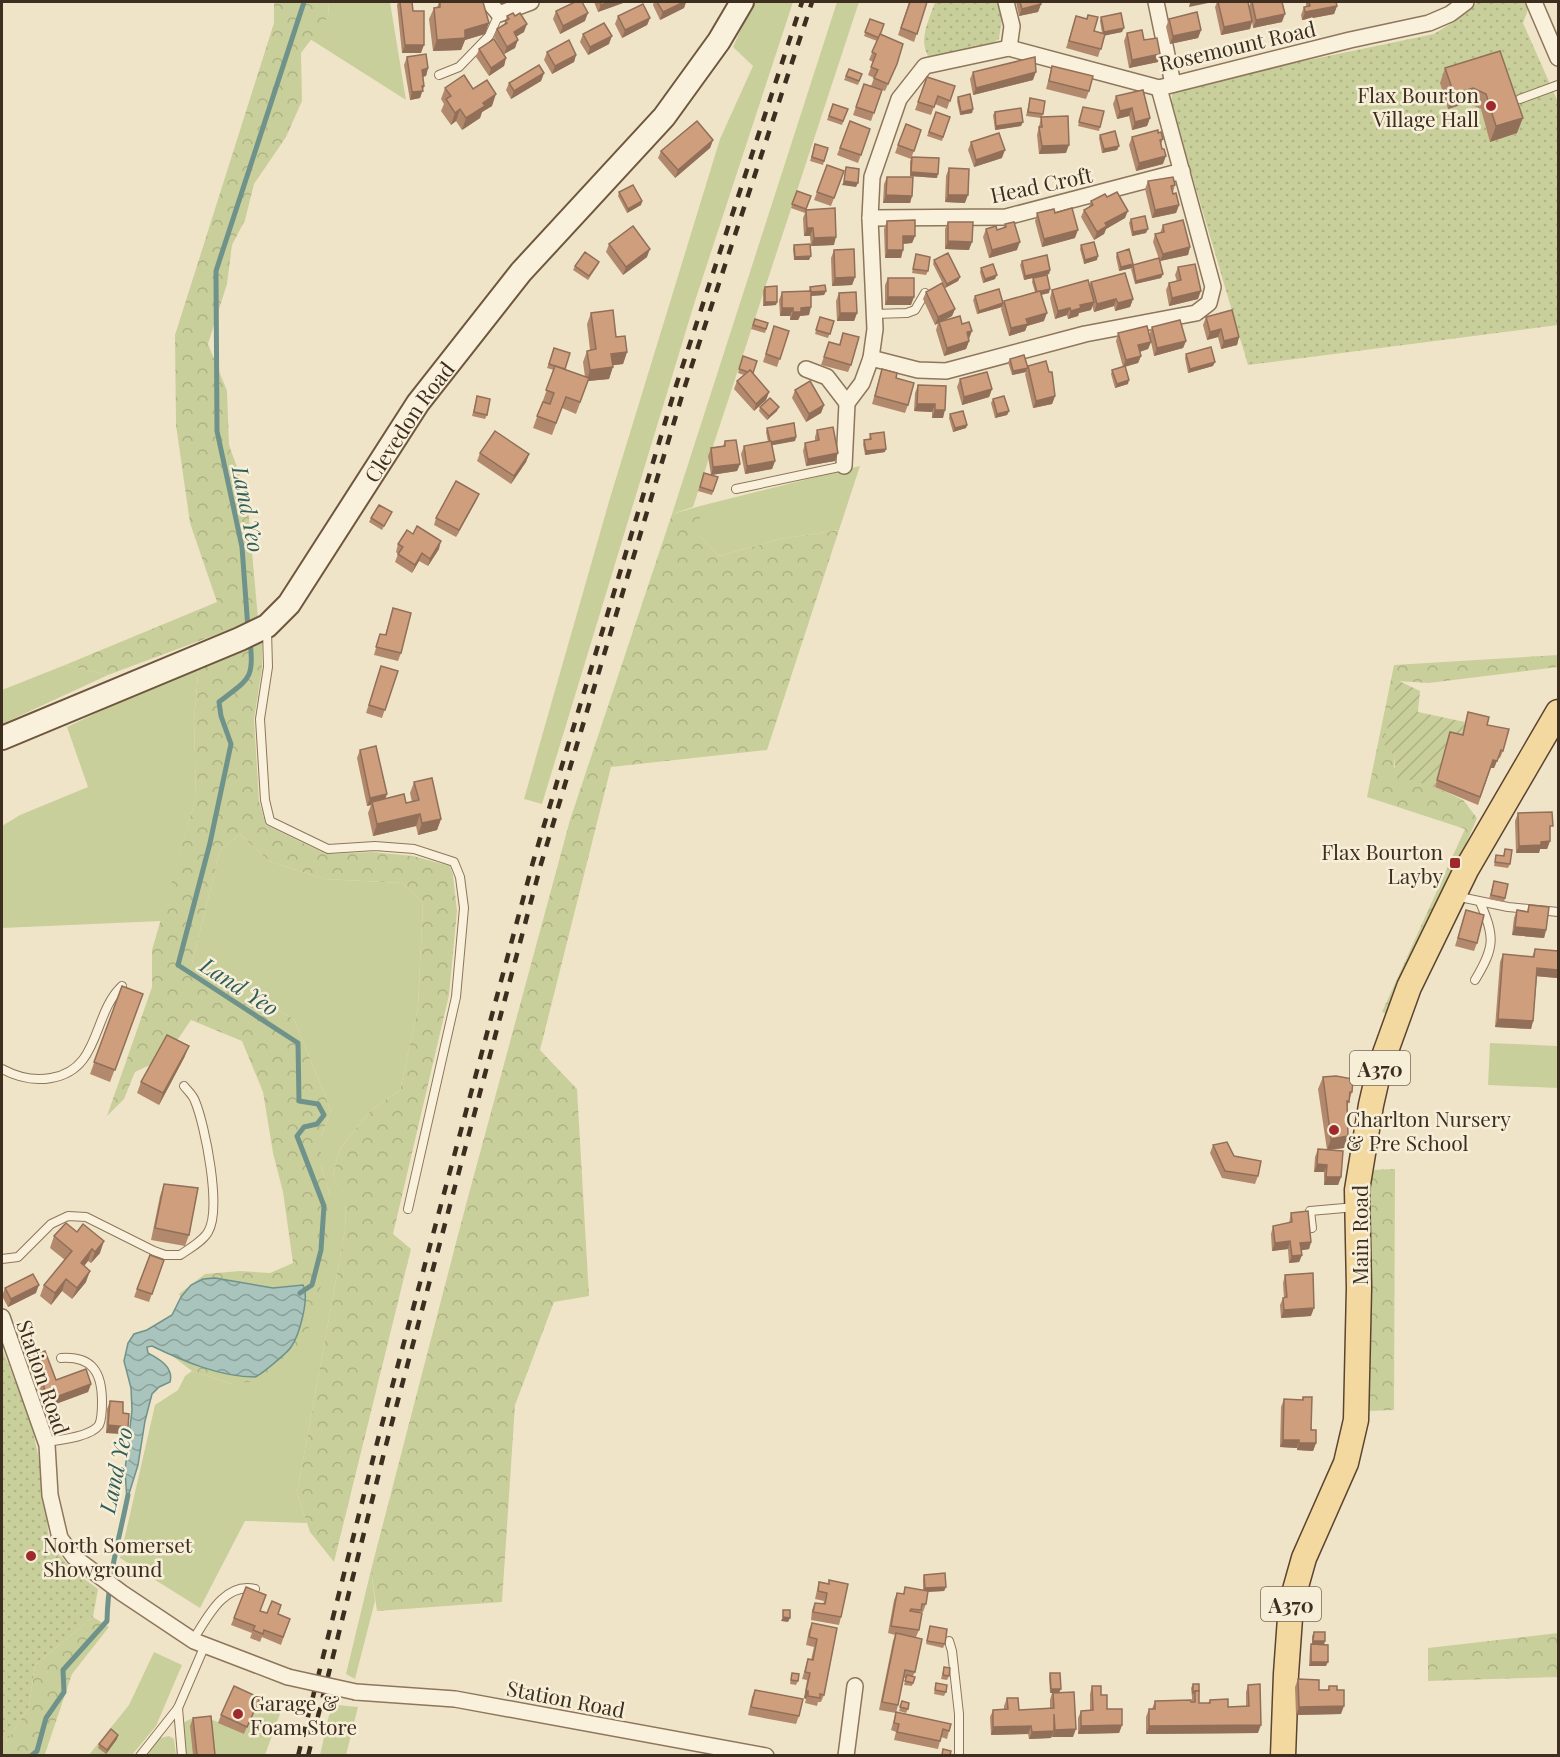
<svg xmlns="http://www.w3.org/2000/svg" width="1560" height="1757" viewBox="0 0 1560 1757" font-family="'Playfair Display',serif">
<defs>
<pattern id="forest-crowns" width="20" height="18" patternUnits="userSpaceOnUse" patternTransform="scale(1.5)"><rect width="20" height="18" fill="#c9cf9b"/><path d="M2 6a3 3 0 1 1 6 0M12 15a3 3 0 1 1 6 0" fill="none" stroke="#aeb285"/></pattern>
<pattern id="park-dots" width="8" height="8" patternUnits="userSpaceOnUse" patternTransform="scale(1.5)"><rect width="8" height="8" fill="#c9cf9b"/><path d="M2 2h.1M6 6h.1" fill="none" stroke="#aeb285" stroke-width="1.8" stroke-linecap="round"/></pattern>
<pattern id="garden-furrows" width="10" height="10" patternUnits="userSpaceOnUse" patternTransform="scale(1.5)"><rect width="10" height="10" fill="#c9cf9b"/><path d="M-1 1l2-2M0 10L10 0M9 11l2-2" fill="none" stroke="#aeb285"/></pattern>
<pattern id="water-waves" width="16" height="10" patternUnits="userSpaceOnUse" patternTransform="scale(1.5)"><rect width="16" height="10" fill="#a9c4bc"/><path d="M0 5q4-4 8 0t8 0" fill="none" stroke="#8ba098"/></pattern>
</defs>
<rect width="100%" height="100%" fill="#f0e4c8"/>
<g fill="#c9cf9b">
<path d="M 328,2 L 390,2 L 406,100 L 310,39 L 329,16 Z"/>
<path d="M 753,2 L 793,2 L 695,301 L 542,804 L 524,799 L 610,498 L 720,139 L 753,66 L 733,47 Z"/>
<path d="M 837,2 L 859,2 L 693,507 L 672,514 Z"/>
<path d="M 860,466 L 839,530 L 780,539 L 719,556 L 700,536 L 700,506 Z"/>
<path d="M 199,664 L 194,720 L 196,797 L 161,921 L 2,928 L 2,826 L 20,815 L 88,787 L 67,727 Z"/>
<path d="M 65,665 L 108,675 L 2,724 L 2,690 Z"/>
<path d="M 240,834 L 269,861 L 324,879 L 402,883 L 423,903 L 418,1007 L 400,1090 L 371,1110 L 339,1150 L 333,1176 L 346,1200 L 345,1230 L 297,1493 L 307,1523 L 245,1521 L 200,1608 L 120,1558 L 155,1405 L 178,1390 L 185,1376 L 192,1371 L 232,1384 L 330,1197 L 321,1164 L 321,1136 L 331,1111 L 294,1019 L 192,963 L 220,850 Z"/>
<path d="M 1490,1043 L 1558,1046 L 1558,1088 L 1488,1085 Z"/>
<path d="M 371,1570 L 375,1601 L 355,1679 L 346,1674 Z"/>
<path d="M 154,1652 L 182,1665 L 156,1726 L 132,1755 L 88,1756 L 129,1705 Z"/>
<path d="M 259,1701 L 281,1711 L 265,1755 L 185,1755 L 183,1723 C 202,1709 225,1726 244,1734 Z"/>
<path d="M 337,1705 L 358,1707 L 346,1755 L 320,1755 L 329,1715 Z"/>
<path d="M 169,1736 L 174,1739 L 176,1755 L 146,1755 L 160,1738 Z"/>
</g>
<g fill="url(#forest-crowns)">
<path d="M 274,2 L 328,2 L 329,16 L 301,53 L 302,101 L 286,137 L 254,184 L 245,220 L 232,245 L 227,284 L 208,344 L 227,391 L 229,445 L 247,495 L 258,619 L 108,675 L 65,665 L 217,602 L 190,523 L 176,425 L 175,335 L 274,23 Z"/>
<path d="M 700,506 L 700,536 L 719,556 L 780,539 L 839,530 L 767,750 L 611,767 L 540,1050 L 577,1089 L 589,1296 L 554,1302 L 515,1405 L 502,1602 L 377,1611 L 371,1570 L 464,1212 L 570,820 L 672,514 Z"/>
<path d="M 262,636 L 262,669 L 254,719 L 259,801 L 266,825 L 326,854 L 373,852 L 413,856 L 450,866 L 453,875 L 457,911 L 449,995 L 393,1234 L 411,1249 L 334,1562 L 310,1532 L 297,1493 L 345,1230 L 346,1201 L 333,1176 L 339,1150 L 371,1110 L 400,1090 L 418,1007 L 423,903 L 402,883 L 324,879 L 269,861 L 240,834 L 220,850 L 192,963 L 294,1019 L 331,1111 L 321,1136 L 321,1164 L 330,1197 L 329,1258 L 302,1352 L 265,1380 L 232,1384 L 192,1371 L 171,1355 L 187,1362 L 259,1376 L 289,1351 L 295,1340 L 303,1312 L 298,1285 L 273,1288 L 224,1280 L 203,1279 L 192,1285 L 181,1297 L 179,1294 L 205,1274 L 240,1271 L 270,1273 L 293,1263 L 283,1192 L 273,1153 L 263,1092 L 242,1041 L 191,1020 L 165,1058 L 135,1072 L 124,1099 L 107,1116 L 152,987 L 152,950 L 196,797 L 194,720 L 199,664 Z"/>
<path d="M 1558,655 L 1558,667 L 1429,683 L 1397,681 L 1394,767 L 1463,800 L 1477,818 L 1393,1016 L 1382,1012 L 1465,829 L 1367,797 L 1394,665 Z"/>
<path d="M 1395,1169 L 1394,1410 L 1369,1411 L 1369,1170 Z"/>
<path d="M 93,1617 L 109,1627 L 72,1674 L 45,1754 L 2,1756 L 2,1742 L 6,1742 L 29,1707 L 35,1665 Z"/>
<path d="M 1558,1633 L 1558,1677 L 1428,1681 L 1428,1648 Z"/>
</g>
<g fill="url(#park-dots)">
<path d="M 935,2 L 997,2 L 1002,19 L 999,39 L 989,45 L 930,59 C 917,40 929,21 935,2 Z"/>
<path d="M 1478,2 L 1526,2 L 1529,7 L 1523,23 L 1558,102 L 1558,325 L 1248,365 L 1171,104 L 1172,95 L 1179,87 L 1434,34 L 1458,19 Z"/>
<path d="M 2,1348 L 31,1421 L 44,1484 L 49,1542 L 72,1570 L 98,1589 L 93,1617 L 35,1665 L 29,1707 L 6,1742 L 2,1742 Z"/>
</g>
<path fill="url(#garden-furrows)" d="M 1397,680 L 1420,691 L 1418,712 L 1465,722 L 1460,743 L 1447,740 L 1435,787 L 1396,776 L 1394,755 L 1384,744 Z"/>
<path fill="url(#water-waves)" stroke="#6f938a" stroke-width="1.5" d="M 215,1278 L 273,1288 L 303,1285 C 310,1298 299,1336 291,1347 C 288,1352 261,1375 255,1377 C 220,1377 183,1361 152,1346 L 147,1347 L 148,1353 C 159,1359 174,1367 170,1382 L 159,1387 L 152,1394 L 145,1421 L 138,1465 L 127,1500 L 125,1470 L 132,1410 L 131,1388 L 124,1361 L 128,1343 L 134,1334 L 147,1330 L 172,1315 L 181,1297 L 191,1285 L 203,1279 Z"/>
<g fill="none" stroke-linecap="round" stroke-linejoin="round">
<g stroke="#6f938a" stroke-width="5">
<path d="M 248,629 L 242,547 L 217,431 L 216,271 L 304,2"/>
<path d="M 250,641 C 255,680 248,679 219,702 L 221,716 L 231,744 L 210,843 L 178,965 L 298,1043 L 299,1101 L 318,1104 L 324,1115 L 317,1124 L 304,1127 L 297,1136 L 324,1206 L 321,1250 L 312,1285 L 300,1293"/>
<path d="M 31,1756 L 37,1751 L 46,1718 L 64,1692 L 63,1670 L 107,1621 C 108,1575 119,1540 128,1495"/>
</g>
<defs>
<g id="lane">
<path d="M 439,75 L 459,67 L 489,36 L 499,14"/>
<path d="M 1520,99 L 1558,85"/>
<path d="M 874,314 L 907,313 L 915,310 L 925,293"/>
<path d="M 736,489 L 844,466"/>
<path d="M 267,630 L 268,667 L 260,719 L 265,800 L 270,821 L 328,849 L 375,846 L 414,849 L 454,862 L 460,877 L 464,908 L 456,997 L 408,1209"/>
<path d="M 1455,896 L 1508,907 L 1558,912"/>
<path d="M 1475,980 C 1495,947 1495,937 1480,902"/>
<path d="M 2,1069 C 17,1077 35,1081 51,1078 C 101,1070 92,1014 122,986"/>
<path d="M 1312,1228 L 1310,1211 L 1356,1207"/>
<path d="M 2,1259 L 18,1257 L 51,1224 L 68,1216 L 86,1217 L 154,1251 L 165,1255 L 180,1255 C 189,1249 203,1241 208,1232 C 222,1209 205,1125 195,1101 C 193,1095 188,1091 184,1086"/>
<path d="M 46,1442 C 59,1440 91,1437 99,1425 C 102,1419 102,1408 102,1402 C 102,1373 93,1356 61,1358"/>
<path d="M 193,1640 C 207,1618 224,1582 255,1589"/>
<path d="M 949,1641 L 952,1651 L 959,1714 L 959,1756"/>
<path d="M 178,1708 L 182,1756"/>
<path d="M 140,1756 L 178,1708 L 205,1645"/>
</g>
<g id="street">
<path d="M 489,2 L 499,14 L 531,2"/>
<path d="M 1006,2 L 1012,26 L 1009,48"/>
<path d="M 1156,2 L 1173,84"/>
<path d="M 1534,2 L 1558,58"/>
<path d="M 870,218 L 1006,217 L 1182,171"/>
<path d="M 871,358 L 875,329 L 870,218 L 872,177 L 899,99 L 925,66 L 1009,48 L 1159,88 L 1350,40 L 1429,23 L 1450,14 L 1466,2"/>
<path d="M 806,369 L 827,377 L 847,403"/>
<path d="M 844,466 L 847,403 L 862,383 L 871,358 L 918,370 L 946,371 L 1085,334 L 1196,313 L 1209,303 L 1213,287 L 1159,88"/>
<path d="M 2,1317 L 47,1445 L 50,1495 L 60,1538 L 74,1557 L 122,1593 L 194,1641 L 288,1677"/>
<path d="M 356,1692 L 455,1699 L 766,1756"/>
<path d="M 846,1756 L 855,1686"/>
</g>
<g id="secondary">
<path id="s1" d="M 2,738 L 240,639 L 267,626 L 289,604 L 418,403 L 521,272 L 664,117 L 719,41 L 742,2"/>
</g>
<path id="primary" d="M 1283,1756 L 1286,1674 L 1291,1604 L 1304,1558 L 1346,1463 L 1356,1420 L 1359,1288 L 1357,1190 L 1371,1105 L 1379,1070 L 1409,987 L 1466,870 L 1558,712"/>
</defs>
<use href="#lane" stroke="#8d765c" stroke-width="10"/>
<use href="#street" stroke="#8d765c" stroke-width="18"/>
<use href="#secondary" stroke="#6f573f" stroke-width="26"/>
<use href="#primary" stroke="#5b4430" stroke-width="27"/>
<use href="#lane" stroke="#faf1dc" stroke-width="8"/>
<use href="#street" stroke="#faf1dc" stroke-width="15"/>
<use href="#secondary" stroke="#faf1dc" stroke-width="22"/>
<use href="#primary" stroke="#f3d9a0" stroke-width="24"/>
<g stroke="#3d2e20" stroke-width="4.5" stroke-dasharray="10 10" stroke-linecap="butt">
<path d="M 298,1756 L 377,1443 L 533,862 L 676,386 L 802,2"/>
<path d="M 308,1756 L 386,1445 L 541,864 L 684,389 L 812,2"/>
</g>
<defs>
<path id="street-bridge" d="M 288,1677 L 356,1692"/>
</defs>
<use href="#street-bridge" stroke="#8d765c" stroke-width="18" stroke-linecap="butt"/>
<use href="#street-bridge" stroke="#faf1dc" stroke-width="15"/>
</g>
<g fill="#b2896c">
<path d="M 398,2 L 412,2 L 413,11 L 421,53 L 402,53 L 397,5 Z"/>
<path d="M 439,2 L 483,2 L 485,34 L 465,40 L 461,50 L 433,51 L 429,19 L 434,8 L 437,8 Z"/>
<path d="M 594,2 L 624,2 L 623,3 L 598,12 Z"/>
<path d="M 654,2 L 686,2 L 684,8 L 660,20 L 653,5 Z"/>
<path d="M 909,2 L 927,2 L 914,42 L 898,35 Z"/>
<path d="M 1016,2 L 1040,2 L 1041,4 L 1038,12 L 1019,16 Z"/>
<path d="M 1217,2 L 1248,2 L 1249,6 L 1251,2 L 1282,2 L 1282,22 L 1253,28 L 1252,22 L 1250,29 L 1221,35 L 1215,7 Z"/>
<path d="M 1306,2 L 1336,2 L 1337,6 L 1334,14 L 1302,20 L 1301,15 L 1304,7 L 1306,7 Z"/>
<path d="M 556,11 L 585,21 L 560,34 L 553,19 Z"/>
<path d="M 1088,15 L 1094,31 L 1102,33 L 1100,21 L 1101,17 L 1122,32 L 1105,35 L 1098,57 L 1066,48 L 1076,16 L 1086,19 Z"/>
<path d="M 507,16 L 524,32 L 516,36 L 515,48 L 504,54 L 494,37 L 497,29 L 504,25 Z"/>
<path d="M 618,16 L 650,18 L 647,25 L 622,38 L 615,24 Z"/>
<path d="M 870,19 L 880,34 L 897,64 L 885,91 L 882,90 L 871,121 L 853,115 L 864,84 L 882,90 L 871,86 L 874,78 L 868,75 L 873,62 L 869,60 L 877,41 L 864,36 Z"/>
<path d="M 1169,19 L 1201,30 L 1198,38 L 1170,44 L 1166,27 Z"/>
<path d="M 1127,33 L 1144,40 L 1158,62 L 1129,68 L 1124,41 Z"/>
<path d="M 583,34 L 609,44 L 588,55 L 580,42 Z"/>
<path d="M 479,49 L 506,58 L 504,66 L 489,76 L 476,57 Z"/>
<path d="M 1500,51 L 1517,133 L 1490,142 L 1481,109 L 1467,103 L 1448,109 L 1440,83 L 1445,68 Z"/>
<path d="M 547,52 L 576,55 L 574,62 L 552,74 L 544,60 Z"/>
<path d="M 407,57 L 428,68 L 426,76 L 423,77 L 424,86 L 420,98 L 410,100 L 404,65 Z"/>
<path d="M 1052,66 L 1089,91 L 1086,99 L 1046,89 Z"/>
<path d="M 849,69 L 862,74 L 858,85 L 844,80 Z"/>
<path d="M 973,72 L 1033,80 L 973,95 L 970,79 Z"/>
<path d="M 544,73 L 541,81 L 511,99 L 506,90 L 509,83 Z"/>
<path d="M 927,77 L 955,86 L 947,109 L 935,104 L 931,115 L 915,110 Z"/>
<path d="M 445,88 L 473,89 L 492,106 L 482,112 L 480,118 L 462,130 L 456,121 L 451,125 L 441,111 L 444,104 L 441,99 Z"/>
<path d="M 1116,96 L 1150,118 L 1147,126 L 1132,130 L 1129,116 L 1117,119 L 1113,104 Z"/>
<path d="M 958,97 L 973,109 L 972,113 L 960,115 L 957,101 Z"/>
<path d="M 1030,98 L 1043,114 L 1042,117 L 1066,153 L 1039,154 L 1037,135 L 1041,118 L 1026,116 Z"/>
<path d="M 833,104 L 848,109 L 842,125 L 827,120 Z"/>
<path d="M 1083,107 L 1100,127 L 1099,131 L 1078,126 Z"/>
<path d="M 936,112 L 950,117 L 942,141 L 927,136 Z"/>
<path d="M 995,112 L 1021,126 L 995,130 L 993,115 Z"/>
<path d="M 850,121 L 870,129 L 858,163 L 837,155 Z"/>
<path d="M 906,124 L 921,130 L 911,159 L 895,153 Z"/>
<path d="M 1158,133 L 1163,139 L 1161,144 L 1163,164 L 1136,171 L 1129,145 L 1132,137 Z"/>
<path d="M 1100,135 L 1119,146 L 1117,150 L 1102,153 L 1099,138 Z"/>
<path d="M 713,140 L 710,148 L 675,178 L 658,158 L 661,151 Z"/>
<path d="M 971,142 L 1002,158 L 974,167 L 968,150 Z"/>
<path d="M 815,144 L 828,148 L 823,165 L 810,161 Z"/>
<path d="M 912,157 L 937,178 L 910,176 L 910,161 Z"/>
<path d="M 827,165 L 844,171 L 831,206 L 814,200 Z"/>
<path d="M 949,168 L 965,203 L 945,202 L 946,176 Z"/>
<path d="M 887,177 L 912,196 L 910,203 L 883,203 L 884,184 Z"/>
<path d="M 1148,181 L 1175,185 L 1173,192 L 1179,205 L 1176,213 L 1152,218 L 1145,189 Z"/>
<path d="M 797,191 L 811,196 L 806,210 L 834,245 L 811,246 L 810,236 L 804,236 L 803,218 L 805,213 L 791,208 Z"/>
<path d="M 619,192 L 642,201 L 641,205 L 627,213 L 618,196 Z"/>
<path d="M 1107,197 L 1125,218 L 1106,229 L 1104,234 L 1094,240 L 1081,217 L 1084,210 L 1089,207 L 1091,201 Z"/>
<path d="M 1037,213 L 1055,213 L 1075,238 L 1042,247 L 1035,221 Z"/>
<path d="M 1131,219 L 1146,233 L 1132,236 L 1129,223 Z"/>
<path d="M 887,221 L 915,236 L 912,243 L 903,244 L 901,258 L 885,258 L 884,229 Z"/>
<path d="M 948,222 L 969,250 L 945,249 L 945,229 Z"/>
<path d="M 1005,224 L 1017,250 L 989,258 L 983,237 L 986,229 L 997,230 L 1003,228 Z"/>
<path d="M 1163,225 L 1190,247 L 1188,255 L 1160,261 L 1163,274 L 1161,278 L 1135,284 L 1131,269 L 1132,268 L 1119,271 L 1116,257 L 1117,253 L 1133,265 L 1159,259 L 1153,242 L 1155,234 L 1160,233 Z"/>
<path d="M 609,244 L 647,257 L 623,275 L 606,252 Z"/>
<path d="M 794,245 L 809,260 L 794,260 L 793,249 Z"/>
<path d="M 1081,245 L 1097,260 L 1084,264 L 1080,249 Z"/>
<path d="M 834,250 L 855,277 L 852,285 L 832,286 L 831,258 Z"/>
<path d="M 916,254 L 928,271 L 926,275 L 912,273 Z"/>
<path d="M 934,260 L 960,277 L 958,281 L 945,288 L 933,264 Z"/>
<path d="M 1022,261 L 1050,270 L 1049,274 L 1024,280 L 1020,265 Z"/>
<path d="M 599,262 L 598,265 L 588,280 L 573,270 L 575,266 Z"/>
<path d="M 1178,267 L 1198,299 L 1169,306 L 1166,290 L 1169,283 L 1177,281 L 1175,275 Z"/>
<path d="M 981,268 L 995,279 L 983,283 L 980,272 Z"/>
<path d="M 888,278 L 911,305 L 885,305 L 885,285 Z"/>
<path d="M 1033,278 L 1049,293 L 1041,295 L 1044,321 L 1027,326 L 1025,331 L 1009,336 L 1001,309 L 1002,307 L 977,314 L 973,300 L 975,296 L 1003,303 L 1004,301 L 1035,292 L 1032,282 Z"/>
<path d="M 1091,282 L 1133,299 L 1130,307 L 1115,311 L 1114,306 L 1094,312 L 1092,305 L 1091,310 L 1079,313 L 1078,316 L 1068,319 L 1067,315 L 1055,319 L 1050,298 L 1052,290 L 1089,286 Z"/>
<path d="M 765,287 L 777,302 L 776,305 L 763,306 L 763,290 Z"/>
<path d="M 810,287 L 826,291 L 824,295 L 811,296 L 809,315 L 800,316 L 798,320 L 790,320 L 790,316 L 780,316 L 779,300 L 782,292 L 809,291 Z"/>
<path d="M 926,292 L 955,309 L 952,316 L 943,321 L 969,339 L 969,341 L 966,349 L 944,356 L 936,330 L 938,323 L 935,325 L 923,299 Z"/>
<path d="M 839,293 L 857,313 L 854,321 L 837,321 L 836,301 Z"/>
<path d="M 591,313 L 616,337 L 627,352 L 623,364 L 613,365 L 609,379 L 588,381 L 576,414 L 562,408 L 552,435 L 533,428 L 554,370 L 547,368 L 554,348 L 565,369 L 585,377 L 583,362 L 587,351 L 590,350 L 587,324 Z"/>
<path d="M 820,317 L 834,321 L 828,338 L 815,334 Z"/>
<path d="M 1206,317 L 1239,337 L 1237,345 L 1221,349 L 1218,337 L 1207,340 L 1203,325 Z"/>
<path d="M 755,319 L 768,323 L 765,333 L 751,329 Z"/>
<path d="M 1152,327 L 1186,341 L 1183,348 L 1154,356 L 1151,342 L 1148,349 L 1140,352 L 1141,356 L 1138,363 L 1125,367 L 1128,384 L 1115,388 L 1111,374 L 1112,370 L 1123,367 L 1116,341 L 1118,333 L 1149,335 Z"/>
<path d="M 789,331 L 777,367 L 763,362 L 772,334 Z"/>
<path d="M 843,333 L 851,365 L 848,372 L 821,365 L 829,342 L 839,345 Z"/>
<path d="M 1186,354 L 1213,366 L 1188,373 L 1185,358 Z"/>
<path d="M 743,356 L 753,373 L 769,392 L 766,400 L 754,411 L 734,389 L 737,381 L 744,375 L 738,373 Z"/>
<path d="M 1010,359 L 1028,367 L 1055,396 L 1052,404 L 1033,408 L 1025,374 L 1026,372 L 1012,375 L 1008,362 Z"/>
<path d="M 882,369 L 896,378 L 908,405 L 905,413 L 872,404 Z"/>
<path d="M 960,379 L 992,389 L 989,397 L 962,405 L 957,387 Z"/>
<path d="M 918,385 L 946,386 L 943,418 L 932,418 L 932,412 L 914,411 L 915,393 Z"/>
<path d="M 795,390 L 824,405 L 821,413 L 806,422 L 792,398 Z"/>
<path d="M 477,396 L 487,415 L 485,419 L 472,416 Z"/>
<path d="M 993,399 L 1009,411 L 1007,415 L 995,418 L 991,403 Z"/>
<path d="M 760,407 L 777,411 L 767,420 L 759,411 Z"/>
<path d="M 950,414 L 967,425 L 966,428 L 953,432 L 949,418 Z"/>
<path d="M 767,428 L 796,437 L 795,441 L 772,445 L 775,461 L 772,469 L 745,474 L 741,454 L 744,446 L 768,442 L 766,432 Z"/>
<path d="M 817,430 L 835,461 L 806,466 L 803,451 L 805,443 L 815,441 L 815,437 Z"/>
<path d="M 870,434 L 885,452 L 865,455 L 863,444 L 864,440 L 869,440 Z"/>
<path d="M 725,441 L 740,464 L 737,471 L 711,475 L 718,477 L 712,495 L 698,491 L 704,473 L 711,475 L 708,456 L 711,448 L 723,446 Z"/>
<path d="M 480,453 L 529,454 L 526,462 L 511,484 L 477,461 Z"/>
<path d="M 479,494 L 476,501 L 456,537 L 434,525 L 436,518 Z"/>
<path d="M 390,516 L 382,530 L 369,522 L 371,518 Z"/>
<path d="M 398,544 L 439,549 L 428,566 L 419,561 L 412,573 L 395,562 L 398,554 L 396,552 Z"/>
<path d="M 393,608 L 401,653 L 398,661 L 374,655 L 380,634 L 385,635 Z"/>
<path d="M 381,666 L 398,671 L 382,718 L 366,713 Z"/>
<path d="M 1468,712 L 1487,725 L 1503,751 L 1500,758 L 1498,758 L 1494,768 L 1491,768 L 1478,805 L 1435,787 L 1450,732 L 1462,735 Z"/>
<path d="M 360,750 L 387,794 L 385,799 L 406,803 L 412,802 L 410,793 L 414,782 L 441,819 L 437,830 L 418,835 L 416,826 L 373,836 L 368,813 L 371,805 L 367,806 L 357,758 Z"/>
<path d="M 1518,813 L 1550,834 L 1550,841 L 1547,849 L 1540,849 L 1539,853 L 1516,853 L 1515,821 Z"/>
<path d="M 1505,849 L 1510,864 L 1508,868 L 1494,866 L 1496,855 L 1503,856 Z"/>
<path d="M 1494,881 L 1505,898 L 1504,902 L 1489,899 Z"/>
<path d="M 1529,905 L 1546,930 L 1544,938 L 1512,935 L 1514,918 L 1517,910 L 1527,911 Z"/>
<path d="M 1466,910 L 1477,943 L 1474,951 L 1455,946 Z"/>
<path d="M 1535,949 L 1557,978 L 1537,976 L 1533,1021 L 1531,1029 L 1495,1027 L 1500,962 L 1503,954 L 1532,957 Z"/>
<path d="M 122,986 L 143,994 L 110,1082 L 90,1074 Z"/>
<path d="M 189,1046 L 184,1058 L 159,1105 L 137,1093 L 141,1082 Z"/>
<path d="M 1323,1077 L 1352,1092 L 1347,1107 L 1344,1148 L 1329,1150 L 1341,1177 L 1338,1185 L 1324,1185 L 1324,1172 L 1314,1172 L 1315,1157 L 1318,1149 L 1327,1150 L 1318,1089 Z"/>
<path d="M 1213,1145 L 1234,1156 L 1258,1176 L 1255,1184 L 1222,1178 L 1210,1153 Z"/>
<path d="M 164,1184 L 189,1235 L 185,1246 L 151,1240 L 160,1196 Z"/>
<path d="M 1291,1213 L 1311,1242 L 1309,1249 L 1301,1250 L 1302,1255 L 1299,1262 L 1289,1263 L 1288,1249 L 1272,1251 L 1271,1234 L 1273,1226 L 1289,1223 Z"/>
<path d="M 66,1223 L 100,1253 L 91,1263 L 88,1261 L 84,1266 L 86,1282 L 72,1299 L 62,1291 L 51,1305 L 40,1296 L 44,1285 L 65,1260 L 50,1248 L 54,1236 Z"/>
<path d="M 150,1255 L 164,1260 L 149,1302 L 134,1297 Z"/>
<path d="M 1285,1275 L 1311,1316 L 1281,1318 L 1280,1305 L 1283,1298 L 1284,1298 L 1283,1283 Z"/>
<path d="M 5,1288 L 36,1293 L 8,1307 L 2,1296 Z"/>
<path d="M 34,1355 L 56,1380 L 91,1384 L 88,1392 L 45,1408 L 32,1363 Z"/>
<path d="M 1303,1397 L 1316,1443 L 1313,1451 L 1297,1450 L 1297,1448 L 1280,1447 L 1281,1407 L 1284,1399 L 1302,1400 Z"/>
<path d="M 110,1401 L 123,1413 L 128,1427 L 125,1434 L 106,1433 L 107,1409 Z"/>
<path d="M 924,1575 L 946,1587 L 944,1591 L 928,1592 L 926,1604 L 923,1612 L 920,1612 L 919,1630 L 916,1637 L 915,1672 L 913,1676 L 913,1683 L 912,1686 L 904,1685 L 906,1678 L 904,1678 L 898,1705 L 896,1713 L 879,1710 L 893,1641 L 895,1635 L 888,1633 L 894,1600 L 897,1593 L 903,1594 L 905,1587 L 923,1590 L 923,1579 Z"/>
<path d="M 829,1580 L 841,1617 L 839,1625 L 811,1620 L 812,1610 L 815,1603 L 823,1604 L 824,1601 L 815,1599 L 817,1590 L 819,1582 L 828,1584 Z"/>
<path d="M 246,1587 L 260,1611 L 267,1613 L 278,1614 L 290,1619 L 281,1645 L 262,1637 L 260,1642 L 250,1638 L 252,1633 L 231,1625 Z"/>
<path d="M 812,1623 L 837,1628 L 824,1695 L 821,1702 L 818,1702 L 817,1706 L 805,1703 L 806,1699 L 804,1698 L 807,1680 L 802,1679 L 808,1659 L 811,1660 L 814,1647 L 806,1645 L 809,1630 Z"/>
<path d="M 930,1626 L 945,1644 L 943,1648 L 926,1644 Z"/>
<path d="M 1314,1632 L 1324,1645 L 1326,1666 L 1309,1666 L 1310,1648 L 1312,1644 L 1312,1636 Z"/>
<path d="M 944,1667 L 949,1676 L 947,1680 L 941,1679 Z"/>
<path d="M 792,1673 L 798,1681 L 796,1685 L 790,1684 Z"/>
<path d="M 1050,1673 L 1059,1692 L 1073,1737 L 1052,1737 L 1052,1735 L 1051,1738 L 1029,1739 L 1028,1734 L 991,1735 L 990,1717 L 993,1710 L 1004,1709 L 1004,1706 L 1007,1698 L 1019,1710 L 1050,1709 L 1050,1700 L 1052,1693 L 1050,1693 L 1049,1677 Z"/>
<path d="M 1298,1679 L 1319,1690 L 1328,1690 L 1329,1686 L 1337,1690 L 1341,1714 L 1296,1715 L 1295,1687 Z"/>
<path d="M 936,1683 L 946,1692 L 944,1696 L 934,1694 Z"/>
<path d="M 1193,1684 L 1199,1703 L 1208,1703 L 1210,1700 L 1228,1707 L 1246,1706 L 1246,1692 L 1248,1685 L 1258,1733 L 1146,1734 L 1146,1717 L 1149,1709 L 1152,1709 L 1155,1701 L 1192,1702 L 1192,1696 L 1192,1697 L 1191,1688 Z"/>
<path d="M 1092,1686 L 1101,1695 L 1107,1709 L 1122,1725 L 1119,1733 L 1078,1734 L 1078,1718 L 1081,1711 L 1090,1710 L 1090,1694 Z"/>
<path d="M 755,1690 L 799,1716 L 796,1724 L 748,1715 L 752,1697 Z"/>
<path d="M 260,1698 L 244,1734 L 218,1723 L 221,1715 Z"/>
<path d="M 902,1701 L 908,1709 L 906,1713 L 899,1711 Z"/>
<path d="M 896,1712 L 949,1731 L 947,1739 L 941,1737 L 938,1749 L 894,1740 L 896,1732 L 891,1730 Z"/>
<path d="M 193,1718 L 215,1755 L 193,1755 L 190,1726 Z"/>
<path d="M 117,1739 L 106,1754 L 98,1748 L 99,1744 Z"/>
</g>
<g fill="#916f58">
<path d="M 609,2 L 624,2 L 623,3 L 598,12 L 601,5 Z"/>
<path d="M 684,2 L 686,2 L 684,8 L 660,20 L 663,12 Z"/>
<path d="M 1196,2 L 1213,2 L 1189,7 L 1190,3 Z"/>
<path d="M 1041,4 L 1038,12 L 1019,16 L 1022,9 Z"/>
<path d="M 1337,6 L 1334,14 L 1302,20 L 1305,12 Z"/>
<path d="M 588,13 L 585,21 L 560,34 L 563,26 Z"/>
<path d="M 1285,14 L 1282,22 L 1253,28 L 1256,20 Z"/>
<path d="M 650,18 L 647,25 L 622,38 L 625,30 Z"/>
<path d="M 1252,21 L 1250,29 L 1221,35 L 1224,27 Z"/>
<path d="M 489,23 L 485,34 L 465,40 L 461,50 L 433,51 L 437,40 L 465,30 Z"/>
<path d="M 527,24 L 524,32 L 511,40 L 514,32 Z"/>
<path d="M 1124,28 L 1122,32 L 1103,36 L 1104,32 Z"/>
<path d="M 1201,30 L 1198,38 L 1170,44 L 1173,36 Z"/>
<path d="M 612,36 L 609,44 L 588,55 L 590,47 Z"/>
<path d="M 518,40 L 515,48 L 504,54 L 507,47 Z"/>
<path d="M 405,45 L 424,45 L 421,53 L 402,53 Z"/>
<path d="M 1160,54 L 1158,62 L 1129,68 L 1132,60 Z"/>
<path d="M 576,55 L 574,62 L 552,74 L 555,66 Z"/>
<path d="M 506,58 L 504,66 L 489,76 L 491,68 Z"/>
<path d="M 428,68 L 426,76 L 419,77 L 422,70 Z"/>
<path d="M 1036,72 L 1033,80 L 973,95 L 976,88 Z"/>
<path d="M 544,73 L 541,81 L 511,99 L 514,91 Z"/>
<path d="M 422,86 L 424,86 L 420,98 L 410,100 L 412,92 Z"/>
<path d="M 1473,88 L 1467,103 L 1448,109 L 1454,94 Z"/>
<path d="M 496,94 L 492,106 L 482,112 L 480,118 L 462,130 L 466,118 L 483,103 Z"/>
<path d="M 1132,108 L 1129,116 L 1117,119 L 1120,111 Z"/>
<path d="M 460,109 L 456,121 L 451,125 L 455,113 Z"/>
<path d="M 973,109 L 972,113 L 960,115 L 961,112 Z"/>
<path d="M 1150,118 L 1147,126 L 1132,130 L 1135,122 Z"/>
<path d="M 1523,118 L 1517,133 L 1490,142 L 1496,126 Z"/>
<path d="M 1023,122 L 1021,126 L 995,130 L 996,126 Z"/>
<path d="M 713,140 L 710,148 L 675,178 L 678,170 Z"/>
<path d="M 1069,145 L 1066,153 L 1039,154 L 1042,146 Z"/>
<path d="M 1119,146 L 1117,150 L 1102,153 L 1104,149 Z"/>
<path d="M 1005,150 L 1002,158 L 974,167 L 976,160 Z"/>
<path d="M 1166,156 L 1163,164 L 1136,171 L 1139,163 Z"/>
<path d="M 911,172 L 938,174 L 937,178 L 910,176 Z"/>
<path d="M 844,181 L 858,183 L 856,187 L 842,185 Z"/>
<path d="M 886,195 L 912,196 L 910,203 L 883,203 Z"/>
<path d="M 948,195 L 968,195 L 965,203 L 945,202 Z"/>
<path d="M 642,201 L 641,205 L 627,213 L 628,209 Z"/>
<path d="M 1179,205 L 1176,213 L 1152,218 L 1155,210 Z"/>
<path d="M 1128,211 L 1125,218 L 1106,229 L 1104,234 L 1094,240 L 1097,232 L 1105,223 Z"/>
<path d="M 807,228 L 813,228 L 810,236 L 804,236 Z"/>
<path d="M 1148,229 L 1146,233 L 1132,236 L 1133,232 Z"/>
<path d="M 1078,230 L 1075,238 L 1042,247 L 1044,239 Z"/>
<path d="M 903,236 L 915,236 L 912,243 L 900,244 Z"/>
<path d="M 836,237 L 834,245 L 811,246 L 814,238 Z"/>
<path d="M 948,241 L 972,242 L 969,250 L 945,249 Z"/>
<path d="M 1020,242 L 1017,250 L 989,258 L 992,250 Z"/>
<path d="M 1190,247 L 1188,255 L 1160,261 L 1163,254 Z"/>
<path d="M 650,249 L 647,257 L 623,275 L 626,267 Z"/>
<path d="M 887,250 L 903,250 L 901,258 L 885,258 Z"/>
<path d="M 811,256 L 809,260 L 794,260 L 795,257 Z"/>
<path d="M 1098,256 L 1097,260 L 1084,264 L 1085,260 Z"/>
<path d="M 1133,264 L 1132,268 L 1119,271 L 1121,267 Z"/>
<path d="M 1050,270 L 1049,274 L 1024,280 L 1025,276 Z"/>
<path d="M 1163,274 L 1161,278 L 1135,284 L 1136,281 Z"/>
<path d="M 997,275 L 995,279 L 983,283 L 985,279 Z"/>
<path d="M 855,277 L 852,285 L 832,286 L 835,278 Z"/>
<path d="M 960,277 L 958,281 L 945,288 L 947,284 Z"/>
<path d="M 1050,289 L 1049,293 L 1036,296 L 1037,292 Z"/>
<path d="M 826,291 L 824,295 L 809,296 L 811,292 Z"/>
<path d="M 1201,291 L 1198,299 L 1169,306 L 1172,298 Z"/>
<path d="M 888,297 L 914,297 L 911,305 L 885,305 Z"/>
<path d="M 1116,299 L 1114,306 L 1094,312 L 1097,304 Z"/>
<path d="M 1133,299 L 1130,307 L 1115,311 L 1118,303 Z"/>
<path d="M 765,302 L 777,302 L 776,305 L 763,306 Z"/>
<path d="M 1094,302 L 1091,310 L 1079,313 L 1078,316 L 1068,319 L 1071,311 L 1080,305 Z"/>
<path d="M 1003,303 L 1002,307 L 977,314 L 979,311 Z"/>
<path d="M 811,307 L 809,315 L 800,316 L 798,320 L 790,320 L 793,312 L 801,308 Z"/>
<path d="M 782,308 L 793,308 L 790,316 L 780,316 Z"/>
<path d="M 1070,308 L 1067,315 L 1055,319 L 1058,311 Z"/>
<path d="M 955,309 L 952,316 L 935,325 L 938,317 Z"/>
<path d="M 840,313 L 857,313 L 854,321 L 837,321 Z"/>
<path d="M 1047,313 L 1044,321 L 1027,326 L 1025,331 L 1009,336 L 1011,328 L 1026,319 Z"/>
<path d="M 1221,329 L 1218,337 L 1207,340 L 1210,332 Z"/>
<path d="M 972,331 L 969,339 L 967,332 Z"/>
<path d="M 1239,337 L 1237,345 L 1221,349 L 1224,341 Z"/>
<path d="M 969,341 L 966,349 L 944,356 L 947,348 Z"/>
<path d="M 1186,341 L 1183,348 L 1154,356 L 1157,348 Z"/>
<path d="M 1151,342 L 1148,349 L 1135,353 L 1138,345 Z"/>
<path d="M 627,352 L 623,364 L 607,366 L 611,354 Z"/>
<path d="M 1141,356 L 1138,363 L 1123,367 L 1126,360 Z"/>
<path d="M 1215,362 L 1213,366 L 1188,373 L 1190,369 Z"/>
<path d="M 613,367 L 609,379 L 588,381 L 576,414 L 588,381 L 586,382 L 590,370 Z"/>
<path d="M 1027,368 L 1026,372 L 1012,375 L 1013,371 Z"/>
<path d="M 1129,380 L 1128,384 L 1115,388 L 1117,384 Z"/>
<path d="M 992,389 L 989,397 L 962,405 L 964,397 Z"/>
<path d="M 769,392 L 766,400 L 754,411 L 756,404 Z"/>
<path d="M 1055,396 L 1052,404 L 1033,408 L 1036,401 Z"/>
<path d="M 917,404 L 935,404 L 932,412 L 914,411 Z"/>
<path d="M 824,405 L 821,413 L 806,422 L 809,414 Z"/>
<path d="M 779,407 L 777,411 L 767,420 L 769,416 Z"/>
<path d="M 935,410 L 945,410 L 943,418 L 932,418 Z"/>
<path d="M 1009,411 L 1007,415 L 995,418 L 997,414 Z"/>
<path d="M 967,425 L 966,428 L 953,432 L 955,428 Z"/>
<path d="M 796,437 L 795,441 L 768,446 L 770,442 Z"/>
<path d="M 886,449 L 885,452 L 865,455 L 866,451 Z"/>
<path d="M 838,453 L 835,461 L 806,466 L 808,459 Z"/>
<path d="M 529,454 L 526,462 L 511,484 L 514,476 Z"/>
<path d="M 775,461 L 772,469 L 745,474 L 747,466 Z"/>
<path d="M 740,464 L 737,471 L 711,475 L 713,467 Z"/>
<path d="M 479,494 L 476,501 L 456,537 L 459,530 Z"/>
<path d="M 441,541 L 439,549 L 428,566 L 430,559 Z"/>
<path d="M 422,553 L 419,561 L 412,573 L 415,565 Z"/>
<path d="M 1493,760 L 1497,761 L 1494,768 L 1491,768 Z"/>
<path d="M 387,794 L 384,802 L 372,802 L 371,805 L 367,806 L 370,798 Z"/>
<path d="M 420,814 L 416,826 L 373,836 L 377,824 Z"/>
<path d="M 441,819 L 437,830 L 418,835 L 422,823 Z"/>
<path d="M 1550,841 L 1547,849 L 1540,849 L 1539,853 L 1516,853 L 1519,846 L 1541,842 Z"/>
<path d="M 1515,927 L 1546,930 L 1544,938 L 1512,935 Z"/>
<path d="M 1537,968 L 1558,970 L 1558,974 L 1557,978 L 1534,976 Z"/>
<path d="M 1498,1019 L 1533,1021 L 1531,1029 L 1495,1027 Z"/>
<path d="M 189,1046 L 184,1058 L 159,1105 L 163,1093 Z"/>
<path d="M 1348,1136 L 1344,1148 L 1327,1150 L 1331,1139 Z"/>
<path d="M 1317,1164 L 1327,1165 L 1324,1172 L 1314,1172 Z"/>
<path d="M 1326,1177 L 1341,1177 L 1338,1185 L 1324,1185 Z"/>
<path d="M 104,1241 L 100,1253 L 91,1263 L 95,1252 Z"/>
<path d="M 1290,1241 L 1288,1249 L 1272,1251 L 1275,1243 Z"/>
<path d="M 1311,1242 L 1309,1249 L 1298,1251 L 1300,1243 Z"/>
<path d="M 92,1249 L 88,1261 L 77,1275 L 81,1263 Z"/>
<path d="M 1302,1255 L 1299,1262 L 1289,1263 L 1292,1256 Z"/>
<path d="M 90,1271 L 86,1282 L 72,1299 L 77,1288 Z"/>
<path d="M 66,1279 L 62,1291 L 51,1305 L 55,1293 Z"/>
<path d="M 39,1285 L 36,1293 L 8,1307 L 11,1299 Z"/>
<path d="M 1314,1308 L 1311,1316 L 1281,1318 L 1284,1310 Z"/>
<path d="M 91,1384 L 88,1392 L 45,1408 L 48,1400 Z"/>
<path d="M 108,1425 L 128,1427 L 125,1434 L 106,1433 Z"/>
<path d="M 1283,1440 L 1299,1440 L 1297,1448 L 1280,1447 Z"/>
<path d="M 1299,1443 L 1316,1443 L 1313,1451 L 1297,1450 Z"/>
<path d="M 946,1587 L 944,1591 L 923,1592 L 925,1588 Z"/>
<path d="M 783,1617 L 790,1618 L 788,1622 L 781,1621 Z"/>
<path d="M 1313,1641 L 1325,1641 L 1324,1645 L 1312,1645 Z"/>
<path d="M 1311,1662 L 1328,1662 L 1326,1666 L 1309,1666 Z"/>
<path d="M 1051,1689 L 1061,1689 L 1059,1693 L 1050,1693 Z"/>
<path d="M 806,1691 L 808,1691 L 806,1699 L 804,1698 Z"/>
<path d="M 1344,1706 L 1341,1714 L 1296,1715 L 1299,1707 Z"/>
<path d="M 1122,1725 L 1119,1733 L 1078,1734 L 1081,1726 Z"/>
<path d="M 1261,1725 L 1258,1733 L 1146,1734 L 1149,1726 Z"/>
<path d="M 1031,1726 L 1028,1734 L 991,1735 L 993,1727 Z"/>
<path d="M 1076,1729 L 1073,1737 L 1052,1737 L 1055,1730 Z"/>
<path d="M 1054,1731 L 1051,1738 L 1029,1739 L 1032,1732 Z"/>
<path d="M 118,1735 L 117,1739 L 106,1754 L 107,1750 Z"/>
</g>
<g fill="#cf9f7d" stroke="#916f58" stroke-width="1.5">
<path d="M 400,2 L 412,2 L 413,11 L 424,11 L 424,45 L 405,45 Z"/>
<path d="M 440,2 L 483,2 L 489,23 L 465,30 L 465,38 L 437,40 L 434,8 L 440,7 Z"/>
<path d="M 575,2 L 582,2 L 588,13 L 563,26 L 556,11 Z"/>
<path d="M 600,2 L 609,2 L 601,5 Z"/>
<path d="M 657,2 L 684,2 L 663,12 Z"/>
<path d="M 910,2 L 927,2 L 917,34 L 901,28 Z"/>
<path d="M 1020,2 L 1040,2 L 1041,4 L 1022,9 Z"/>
<path d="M 1218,2 L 1248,2 L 1252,21 L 1224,27 Z"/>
<path d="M 1252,2 L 1282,2 L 1285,14 L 1256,20 Z"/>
<path d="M 1309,2 L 1336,2 L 1337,6 L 1305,12 L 1304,7 L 1310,6 Z"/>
<path d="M 643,4 L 650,18 L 625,30 L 618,16 Z"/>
<path d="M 1197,12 L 1201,30 L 1173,36 L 1169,19 Z"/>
<path d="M 513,13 L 515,16 L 520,13 L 527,24 L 514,32 L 518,40 L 507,47 L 497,29 L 507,23 L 505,21 L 509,19 L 507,16 Z"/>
<path d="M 1121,13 L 1124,28 L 1104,32 L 1101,17 Z"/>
<path d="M 1088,15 L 1098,17 L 1094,31 L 1105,34 L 1101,49 L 1069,41 L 1076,16 L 1087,19 Z"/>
<path d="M 870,19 L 884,24 L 879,38 L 865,32 Z"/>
<path d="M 604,23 L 612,36 L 590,47 L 583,34 Z"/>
<path d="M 1142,30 L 1144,40 L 1157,38 L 1160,54 L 1132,60 L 1127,33 Z"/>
<path d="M 880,34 L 903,44 L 897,64 L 888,84 L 874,78 L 878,70 L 871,67 L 876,54 L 872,52 Z"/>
<path d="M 494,39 L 506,58 L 491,68 L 479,49 Z"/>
<path d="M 569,40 L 576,55 L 555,66 L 547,52 Z"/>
<path d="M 1500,51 L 1523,118 L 1496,126 L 1486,94 L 1473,88 L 1454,94 L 1445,68 Z"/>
<path d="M 426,54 L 428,68 L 422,70 L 424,86 L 422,86 L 423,91 L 412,92 L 407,57 Z"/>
<path d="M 1035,57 L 1036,72 L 976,88 L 973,72 Z"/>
<path d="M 539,65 L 544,73 L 514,91 L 509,83 Z"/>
<path d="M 1052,66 L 1093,76 L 1089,91 L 1049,81 Z"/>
<path d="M 849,69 L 862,74 L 859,81 L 846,76 Z"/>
<path d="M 464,75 L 473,89 L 487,80 L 496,94 L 483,103 L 485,106 L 466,118 L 460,109 L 455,113 L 446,99 L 451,96 L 445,88 Z"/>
<path d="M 927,77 L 955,86 L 950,101 L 938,96 L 934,107 L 918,102 Z"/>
<path d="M 864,84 L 882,90 L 874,113 L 856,107 Z"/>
<path d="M 1143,90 L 1150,118 L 1135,122 L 1132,108 L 1120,111 L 1116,96 Z"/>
<path d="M 970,94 L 973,109 L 961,112 L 958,97 Z"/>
<path d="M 1030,98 L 1045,101 L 1043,114 L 1028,112 Z"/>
<path d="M 833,104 L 848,109 L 843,121 L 829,116 Z"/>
<path d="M 1083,107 L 1104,111 L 1100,127 L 1079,122 Z"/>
<path d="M 1021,108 L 1023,122 L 996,126 L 995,112 Z"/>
<path d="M 936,112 L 950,117 L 943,137 L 929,132 Z"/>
<path d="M 1068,116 L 1069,145 L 1042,146 L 1039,127 L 1042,127 L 1041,117 Z"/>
<path d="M 697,121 L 713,140 L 678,170 L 661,151 Z"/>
<path d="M 850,121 L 870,129 L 861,155 L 840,148 Z"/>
<path d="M 906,124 L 921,130 L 914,151 L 898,145 Z"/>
<path d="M 1158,130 L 1158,133 L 1161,132 L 1163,139 L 1160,140 L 1162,149 L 1164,149 L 1166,156 L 1139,163 L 1132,137 Z"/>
<path d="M 1115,131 L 1119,146 L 1104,149 L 1100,135 Z"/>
<path d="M 999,133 L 1005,150 L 976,160 L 971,142 Z"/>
<path d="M 815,144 L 828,148 L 824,161 L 812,157 Z"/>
<path d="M 912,157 L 939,158 L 938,174 L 911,172 Z"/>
<path d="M 827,165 L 844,171 L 834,198 L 817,192 Z"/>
<path d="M 846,167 L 859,169 L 858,183 L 844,181 Z"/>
<path d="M 949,168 L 969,169 L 968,195 L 948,195 Z"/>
<path d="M 887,177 L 913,177 L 912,196 L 886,195 Z"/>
<path d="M 1173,177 L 1175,185 L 1171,186 L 1173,194 L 1176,193 L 1179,205 L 1155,210 L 1148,181 Z"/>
<path d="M 633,185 L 642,201 L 628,209 L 619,192 Z"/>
<path d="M 797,191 L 811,196 L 806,209 L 792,204 Z"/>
<path d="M 1117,192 L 1128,211 L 1105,223 L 1107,226 L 1097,232 L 1084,210 L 1093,205 L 1091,201 L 1105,194 L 1107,197 Z"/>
<path d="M 835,208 L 836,237 L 814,238 L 813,228 L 807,228 L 806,210 Z"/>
<path d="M 1072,208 L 1078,230 L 1044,239 L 1037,213 L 1054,209 L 1055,213 Z"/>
<path d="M 1145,216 L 1148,229 L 1133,232 L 1131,219 Z"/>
<path d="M 915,220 L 915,236 L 903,236 L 903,250 L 887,250 L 887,221 Z"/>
<path d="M 1183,220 L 1190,247 L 1163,254 L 1155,234 L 1164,232 L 1163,225 Z"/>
<path d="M 948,222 L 973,222 L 972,242 L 948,241 Z"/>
<path d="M 1014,222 L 1020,242 L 992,250 L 986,229 L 996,226 L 997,230 L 1006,227 L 1005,224 Z"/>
<path d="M 633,226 L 650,249 L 626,267 L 609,244 Z"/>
<path d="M 1094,242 L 1098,256 L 1085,260 L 1081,245 Z"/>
<path d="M 810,244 L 811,256 L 795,257 L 794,245 Z"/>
<path d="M 854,249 L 855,277 L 835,278 L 834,250 Z"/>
<path d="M 1129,249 L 1133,264 L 1121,267 L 1117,253 Z"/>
<path d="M 585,252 L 599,262 L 589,276 L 575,266 Z"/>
<path d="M 948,253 L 960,277 L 947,284 L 934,260 Z"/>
<path d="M 916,254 L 930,257 L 928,271 L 913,269 Z"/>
<path d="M 1047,255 L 1050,270 L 1025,276 L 1022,261 Z"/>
<path d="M 1159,258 L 1163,274 L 1136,281 L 1133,265 Z"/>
<path d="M 993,264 L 997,275 L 985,279 L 981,268 Z"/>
<path d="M 1195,264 L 1201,291 L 1172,298 L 1169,283 L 1181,280 L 1178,267 Z"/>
<path d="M 1125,273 L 1133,299 L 1118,303 L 1116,299 L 1097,304 L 1091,282 Z"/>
<path d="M 1047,275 L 1050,289 L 1037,292 L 1033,278 Z"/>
<rect x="888" y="278" width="26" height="19"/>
<path d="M 1088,280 L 1094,302 L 1080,305 L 1081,308 L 1071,311 L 1070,308 L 1058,311 L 1052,290 Z"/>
<path d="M 942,283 L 955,309 L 938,317 L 926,292 Z"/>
<path d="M 825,285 L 826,291 L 811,292 L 810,287 Z"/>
<path d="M 777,286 L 777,302 L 765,302 L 765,287 Z"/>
<path d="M 999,289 L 1003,303 L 979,311 L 975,296 Z"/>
<path d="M 811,291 L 811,307 L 801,308 L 801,312 L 793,312 L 793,308 L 782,308 L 782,292 Z"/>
<path d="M 1040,291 L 1047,313 L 1026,319 L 1028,324 L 1011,328 L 1004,301 Z"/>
<path d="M 856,292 L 857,313 L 840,313 L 839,293 Z"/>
<path d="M 613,310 L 616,337 L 625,336 L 627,352 L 611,354 L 613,367 L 590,370 L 587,351 L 596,349 L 591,313 Z"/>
<path d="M 1232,310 L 1239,337 L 1224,341 L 1221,329 L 1210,332 L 1206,317 Z"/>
<path d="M 960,316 L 962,324 L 969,322 L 972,331 L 967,332 L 969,341 L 947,348 L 939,322 Z"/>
<path d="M 820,317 L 834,321 L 830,334 L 816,330 Z"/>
<path d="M 755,319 L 768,323 L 766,329 L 753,325 Z"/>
<path d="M 1180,320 L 1186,341 L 1157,348 L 1152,327 Z"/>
<path d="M 774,326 L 789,331 L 780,359 L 766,354 Z"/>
<path d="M 1147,326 L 1151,342 L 1138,345 L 1141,356 L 1126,360 L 1118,333 Z"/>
<path d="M 843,333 L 859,337 L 851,365 L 824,357 L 829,342 L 840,345 Z"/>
<path d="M 1211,347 L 1215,362 L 1190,369 L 1186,354 Z"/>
<path d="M 554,348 L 570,353 L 565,369 L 549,364 Z"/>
<path d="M 1024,355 L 1028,368 L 1013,371 L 1010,359 Z"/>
<path d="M 743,356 L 757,361 L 753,373 L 750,370 L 748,372 L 739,369 Z"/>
<path d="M 1046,361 L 1049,372 L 1052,372 L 1055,396 L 1036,401 L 1028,366 Z"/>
<path d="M 555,366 L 589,378 L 580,402 L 566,397 L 556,423 L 537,416 L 543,402 L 550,404 L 554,393 L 546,390 Z"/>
<path d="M 1125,366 L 1129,380 L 1117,384 L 1112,370 Z"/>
<path d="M 882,369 L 897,373 L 896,378 L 914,383 L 908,405 L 875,396 Z"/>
<path d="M 750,370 L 769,392 L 756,404 L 737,381 Z"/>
<path d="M 987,372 L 992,389 L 964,397 L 960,379 Z"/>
<path d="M 810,381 L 824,405 L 809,414 L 795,390 Z"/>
<path d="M 918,385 L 946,386 L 945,410 L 935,410 L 935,404 L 917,404 Z"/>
<path d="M 477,396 L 490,399 L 487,415 L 474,412 Z"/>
<path d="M 1004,396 L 1009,411 L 997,414 L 993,399 Z"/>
<path d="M 770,398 L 779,407 L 769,416 L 760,407 Z"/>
<path d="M 963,411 L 967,425 L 955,428 L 950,414 Z"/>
<path d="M 794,423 L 796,437 L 771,442 L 770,441 L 767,428 Z"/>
<path d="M 833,427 L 838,453 L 808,459 L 805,443 L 819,440 L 817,430 Z"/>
<path d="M 495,431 L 529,454 L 514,476 L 480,453 Z"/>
<path d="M 884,432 L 886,449 L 866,451 L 864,440 L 871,439 L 870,434 Z"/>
<path d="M 736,440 L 740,464 L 713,467 L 711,448 L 725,446 L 725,441 Z"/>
<path d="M 771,441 L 775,461 L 747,466 L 744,446 Z"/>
<path d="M 704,473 L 718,477 L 713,491 L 700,487 Z"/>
<path d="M 456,481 L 479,494 L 459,530 L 436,518 Z"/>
<path d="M 379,505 L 392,512 L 384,526 L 371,518 Z"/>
<path d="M 417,526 L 441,541 L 430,559 L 422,553 L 415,565 L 398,554 L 403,547 L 398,544 L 407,530 L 413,534 Z"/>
<path d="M 393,608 L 411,613 L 401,653 L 376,647 L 380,634 L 386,635 Z"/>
<path d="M 381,666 L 398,671 L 385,710 L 369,705 Z"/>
<path d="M 1468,712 L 1489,717 L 1487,725 L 1509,729 L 1503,751 L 1501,750 L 1497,761 L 1493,760 L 1480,797 L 1437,780 L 1450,732 L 1463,735 Z"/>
<path d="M 376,746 L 387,794 L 370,798 L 360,750 Z"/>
<path d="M 432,778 L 441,819 L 422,823 L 420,814 L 377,824 L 372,802 L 404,794 L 406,803 L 419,800 L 414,782 Z"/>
<path d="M 1552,812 L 1553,826 L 1550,826 L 1550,841 L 1541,842 L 1541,845 L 1519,846 L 1518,813 Z"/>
<path d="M 1505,849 L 1512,850 L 1510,864 L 1495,862 L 1496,855 L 1504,856 Z"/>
<path d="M 1494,881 L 1508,884 L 1505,898 L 1491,895 Z"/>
<path d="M 1529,905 L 1549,907 L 1546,930 L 1515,927 L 1517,910 L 1528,912 Z"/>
<path d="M 1466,910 L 1484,915 L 1477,943 L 1458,938 Z"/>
<path d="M 1535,949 L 1558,951 L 1558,970 L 1537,968 L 1533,1021 L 1498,1019 L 1503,954 L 1534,957 Z"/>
<path d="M 122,986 L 143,994 L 115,1070 L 94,1062 Z"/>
<path d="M 167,1035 L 189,1046 L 163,1093 L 141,1082 Z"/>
<path d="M 1336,1076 L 1353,1079 L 1352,1092 L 1350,1092 L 1349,1102 L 1347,1101 L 1348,1136 L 1331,1139 L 1323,1077 Z"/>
<path d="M 1227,1142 L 1234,1156 L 1261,1161 L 1258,1176 L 1225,1171 L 1213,1145 Z"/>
<path d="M 1318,1149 L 1343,1151 L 1341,1177 L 1326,1177 L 1327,1165 L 1317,1164 Z"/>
<path d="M 164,1184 L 198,1188 L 189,1235 L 155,1228 Z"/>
<path d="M 1308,1211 L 1311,1242 L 1300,1243 L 1302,1255 L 1292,1256 L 1290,1241 L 1275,1243 L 1273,1226 L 1292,1222 L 1291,1213 Z"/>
<path d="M 66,1223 L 77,1232 L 83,1224 L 104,1241 L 95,1252 L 92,1249 L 81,1263 L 90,1271 L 77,1288 L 66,1279 L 55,1293 L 44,1285 L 72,1251 L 54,1236 Z"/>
<path d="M 150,1255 L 164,1260 L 152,1294 L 137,1289 Z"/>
<path d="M 1313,1273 L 1314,1308 L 1284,1310 L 1283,1298 L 1287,1297 L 1285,1275 Z"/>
<path d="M 33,1274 L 39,1285 L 11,1299 L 5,1288 Z"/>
<path d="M 45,1351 L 56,1380 L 86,1369 L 91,1384 L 48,1400 L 34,1355 Z"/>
<path d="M 1303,1397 L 1312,1397 L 1311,1430 L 1316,1430 L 1316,1443 L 1299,1443 L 1299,1440 L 1283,1440 L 1284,1399 L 1303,1400 Z"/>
<path d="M 110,1401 L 123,1402 L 123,1413 L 129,1414 L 128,1427 L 108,1425 Z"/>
<path d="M 945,1573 L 946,1587 L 925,1588 L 924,1575 Z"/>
<path d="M 829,1580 L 848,1584 L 841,1617 L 813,1612 L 815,1603 L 825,1604 L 827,1593 L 818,1591 L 819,1582 L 829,1584 Z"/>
<path d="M 246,1587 L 266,1595 L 260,1611 L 267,1613 L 272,1601 L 281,1605 L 278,1614 L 290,1619 L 283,1637 L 264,1630 L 263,1634 L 253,1630 L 255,1626 L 234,1618 Z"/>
<path d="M 905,1587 L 928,1591 L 926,1604 L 922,1604 L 921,1610 L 911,1609 L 910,1611 L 922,1613 L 919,1630 L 891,1626 L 897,1593 L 904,1594 Z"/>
<path d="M 783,1610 L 790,1610 L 790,1618 L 783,1617 Z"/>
<path d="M 812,1623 L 837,1628 L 824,1695 L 820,1694 L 820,1698 L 808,1696 L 808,1691 L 806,1691 L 810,1673 L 805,1672 L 808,1659 L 813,1660 L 817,1639 L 809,1637 Z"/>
<path d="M 930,1626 L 947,1629 L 945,1644 L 927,1641 Z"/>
<path d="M 1314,1632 L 1325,1632 L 1325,1641 L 1313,1641 Z"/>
<path d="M 896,1633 L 922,1639 L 915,1672 L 905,1670 L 898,1705 L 882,1702 Z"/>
<path d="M 1311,1644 L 1328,1645 L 1328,1662 L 1311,1662 Z"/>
<path d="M 944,1667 L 950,1668 L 949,1676 L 943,1675 Z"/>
<path d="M 792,1673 L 799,1674 L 798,1681 L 791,1680 Z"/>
<path d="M 1050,1673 L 1060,1673 L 1061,1689 L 1051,1689 Z"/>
<path d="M 907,1675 L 915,1677 L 913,1683 L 905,1681 Z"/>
<path d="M 1298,1679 L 1319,1680 L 1319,1690 L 1329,1690 L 1329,1686 L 1337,1686 L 1337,1690 L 1344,1690 L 1344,1706 L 1299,1707 Z"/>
<path d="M 936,1683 L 947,1685 L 946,1692 L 935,1690 Z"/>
<path d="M 1193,1684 L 1199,1684 L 1199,1692 L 1199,1691 L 1195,1691 L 1193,1693 Z"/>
<path d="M 1260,1684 L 1261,1725 L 1149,1726 L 1149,1709 L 1155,1709 L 1155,1701 L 1191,1700 L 1191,1702 L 1195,1702 L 1195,1691 L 1199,1691 L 1199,1703 L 1210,1703 L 1210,1700 L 1228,1699 L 1228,1707 L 1249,1706 L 1248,1685 Z"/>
<path d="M 234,1686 L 260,1698 L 247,1727 L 221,1715 Z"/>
<path d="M 1092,1686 L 1101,1686 L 1101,1695 L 1107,1695 L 1107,1709 L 1122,1709 L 1122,1725 L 1081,1726 L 1081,1711 L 1093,1710 Z"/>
<path d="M 755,1690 L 803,1699 L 799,1716 L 751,1707 Z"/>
<path d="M 1074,1692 L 1076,1729 L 1055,1730 L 1054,1714 L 1054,1731 L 1032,1732 L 1031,1726 L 993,1727 L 993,1710 L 1008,1709 L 1007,1698 L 1018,1698 L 1019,1710 L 1054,1708 L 1053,1693 Z"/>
<path d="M 902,1701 L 909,1703 L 908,1709 L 900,1707 Z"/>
<path d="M 896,1712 L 951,1724 L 949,1731 L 943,1729 L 940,1741 L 897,1732 L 899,1724 L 894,1723 Z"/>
<path d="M 211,1716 L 215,1755 L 197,1755 L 193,1718 Z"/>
<path d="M 111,1729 L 118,1735 L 107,1750 L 99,1744 Z"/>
<path d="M 943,1749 L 951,1751 L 950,1755 L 942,1755 Z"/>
</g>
<g fill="#9e2a2b" stroke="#f7eed8" stroke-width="2">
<circle cx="1491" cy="106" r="6"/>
<rect x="1449" y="857" width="12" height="12" rx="3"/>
<circle cx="1334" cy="1130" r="6"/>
<circle cx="31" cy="1556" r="6"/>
<circle cx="238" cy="1714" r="6"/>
</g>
<g text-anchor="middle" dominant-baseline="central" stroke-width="5" stroke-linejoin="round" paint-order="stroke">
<g fill="#f7eed8" stroke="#756857" stroke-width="1.5">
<rect x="1350" y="1051" width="60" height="34" rx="4.5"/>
<rect x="1261" y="1587" width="60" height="34" rx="4.5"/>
</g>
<g font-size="20" font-weight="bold" fill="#3d2e20">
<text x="1380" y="1068">A370</text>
<text x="1291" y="1604">A370</text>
</g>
<g font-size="21" fill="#3d2e20" stroke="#f7eed8">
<text transform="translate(1237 45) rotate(-13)">Rosemount Road</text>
<text transform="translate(1041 184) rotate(-12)">Head Croft</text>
<text stroke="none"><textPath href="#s1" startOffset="537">Clevedon Road</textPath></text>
<text transform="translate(1359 1235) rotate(-90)">Main Road</text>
<text transform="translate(44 1377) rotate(71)">Station Road</text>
<text transform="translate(566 1698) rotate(11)">Station Road</text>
</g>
<g font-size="21" fill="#3d2e20" stroke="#f7eed8" text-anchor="start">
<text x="1479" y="94" text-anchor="end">Flax Bourton<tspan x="1479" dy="24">Village Hall</tspan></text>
<text x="1443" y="851" text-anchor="end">Flax Bourton<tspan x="1443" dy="24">Layby</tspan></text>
<text x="1346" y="1118">Charlton Nursery<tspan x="1346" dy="24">&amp; Pre School</tspan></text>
<text x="43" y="1544">North Somerset<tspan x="43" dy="24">Showground</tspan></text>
<text x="250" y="1702">Garage &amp;<tspan x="250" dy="24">Foam Store</tspan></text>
</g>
<g font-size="22" font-style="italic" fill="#2f5d5a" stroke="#f7eed8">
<text transform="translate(249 509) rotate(79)">Land Yeo</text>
<text transform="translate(240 986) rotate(33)">Land Yeo</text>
<text transform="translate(115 1470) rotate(-78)">Land Yeo</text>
</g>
</g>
<rect width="1560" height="1757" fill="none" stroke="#3d2e20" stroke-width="6"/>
</svg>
